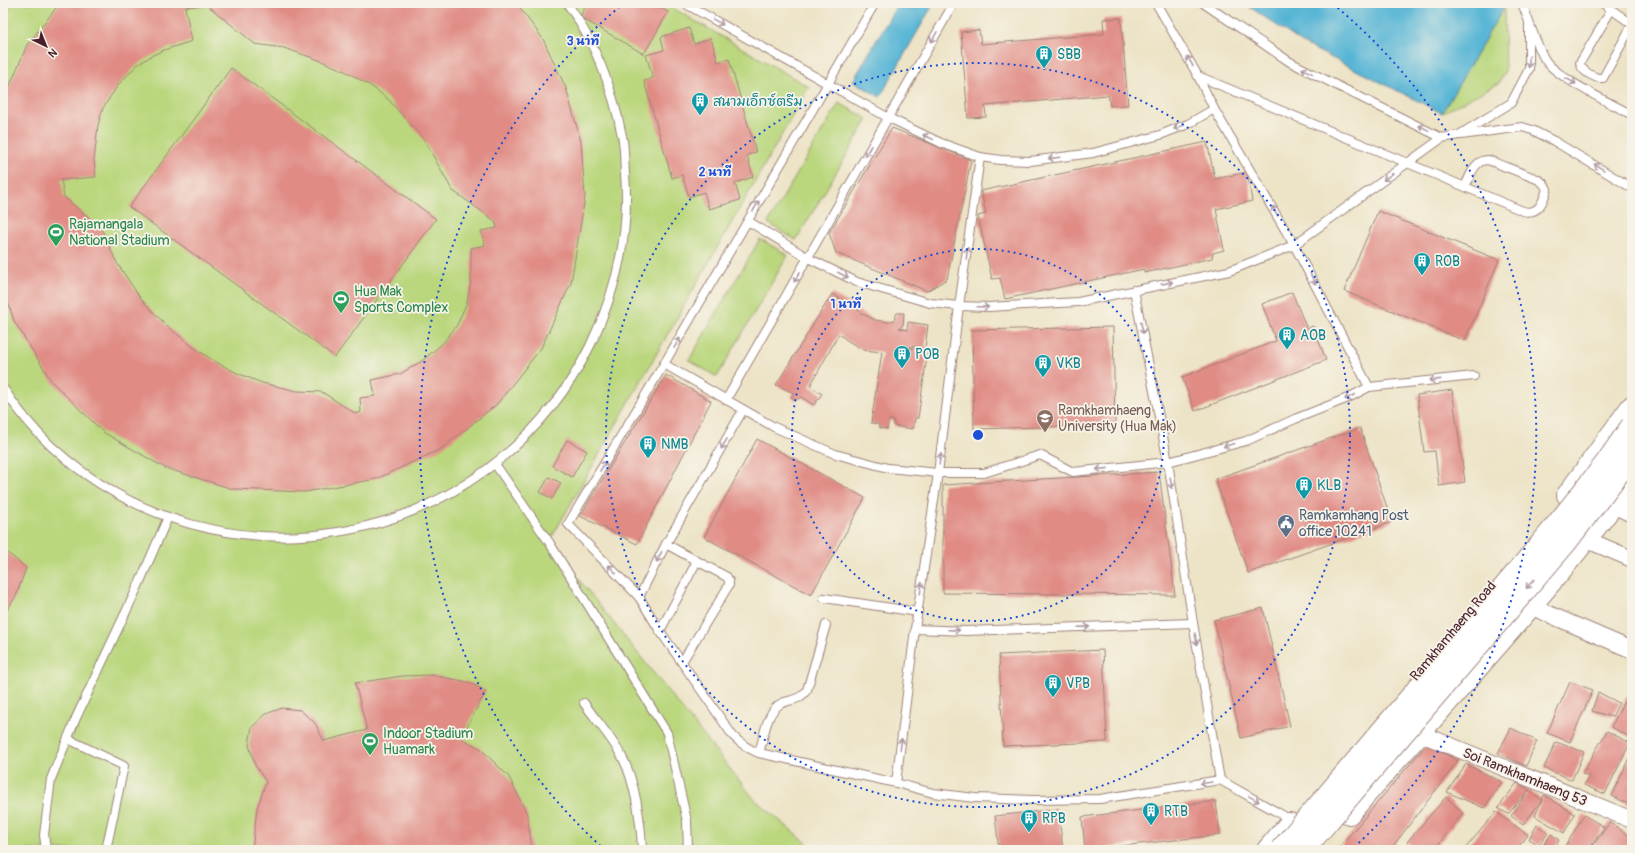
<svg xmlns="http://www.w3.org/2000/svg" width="1635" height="853" viewBox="0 0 1635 853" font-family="Pangolin,'Playpen Sans Thai',sans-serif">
<rect width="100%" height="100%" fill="#f7f3e8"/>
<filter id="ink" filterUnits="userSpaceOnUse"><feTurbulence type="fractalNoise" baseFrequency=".025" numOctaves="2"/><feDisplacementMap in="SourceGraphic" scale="8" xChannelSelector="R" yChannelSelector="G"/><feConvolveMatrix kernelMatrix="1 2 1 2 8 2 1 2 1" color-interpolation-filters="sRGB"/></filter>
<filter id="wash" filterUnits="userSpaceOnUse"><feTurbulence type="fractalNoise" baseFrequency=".012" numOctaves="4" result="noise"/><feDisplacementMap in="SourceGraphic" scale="16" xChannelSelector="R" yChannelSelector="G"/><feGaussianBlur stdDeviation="0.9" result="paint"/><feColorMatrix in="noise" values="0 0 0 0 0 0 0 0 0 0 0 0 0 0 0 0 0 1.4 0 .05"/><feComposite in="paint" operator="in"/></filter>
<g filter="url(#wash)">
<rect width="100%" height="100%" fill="#ede4c7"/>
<g fill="#bad77d" stroke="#827b54">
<path d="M 3,3 L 664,3 L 809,87 L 549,542 L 754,799 L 815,850 L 3,850 Z"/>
<path d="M 1504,7 L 1505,71 L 1499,83 L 1442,113 Z"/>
<path d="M 839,103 L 868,119 L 796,240 L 768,223 Z"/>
<path d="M 760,239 L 788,255 L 717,377 L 689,360 Z"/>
</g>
<g fill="#56b5d5" stroke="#506a80">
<path d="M 898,3 L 934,3 L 880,97 L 853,81 Z"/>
<path d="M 1244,3 L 1497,3 L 1504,7 L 1442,113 L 1304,44 Z"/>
</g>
<g id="blocks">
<g fill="#e08b84" fill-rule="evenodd">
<path d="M 60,3 L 516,3 L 543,39 L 566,88 L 581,142 L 585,197 L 571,283 L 541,348 L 497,404 L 441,449 L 376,479 L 305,492 L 233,489 L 165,468 L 103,432 L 52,382 L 14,321 L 3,286 L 3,102 L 27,45 ZM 207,5 L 255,44 L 284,48 L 319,60 L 345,71 L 371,86 L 388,99 L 425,141 L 452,190 L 495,221 L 497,228 L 481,231 L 485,245 L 471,248 L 471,282 L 467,302 L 457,325 L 444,342 L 422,361 L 400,374 L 372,380 L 375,396 L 360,398 L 361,412 L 356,414 L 322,392 L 297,391 L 262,383 L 237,373 L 216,362 L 196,349 L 168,327 L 141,299 L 117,263 L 101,228 L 64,197 L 61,180 L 96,177 L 94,160 L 98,125 L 103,108 L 118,85 L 137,65 L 151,56 L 164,50 L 192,41 L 185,7 Z"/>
<path d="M 587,3 L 652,3 L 668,12 L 644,54 L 580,17 Z"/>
<path d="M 1121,18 L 1128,105 L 1110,106 L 1108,95 L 985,106 L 986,117 L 968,118 L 961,32 L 979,30 L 981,44 L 1104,34 L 1103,19 Z"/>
<path d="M 689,28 L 694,44 L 711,38 L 718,62 L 729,59 L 756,152 L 747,155 L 753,177 L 735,183 L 740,200 L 709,209 L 704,192 L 689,197 L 682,175 L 672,178 L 644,81 L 653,78 L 646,55 L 664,50 L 661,37 Z"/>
<path d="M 231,68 L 436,219 L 335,357 L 129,207 Z"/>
<path d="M 892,128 L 971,160 L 947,279 L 927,291 L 836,253 L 829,233 Z"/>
<path d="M 1207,142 L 1215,179 L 1247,172 L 1252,201 L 1216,209 L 1224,250 L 1213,253 L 1212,258 L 1144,273 L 1144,269 L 1005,299 L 1000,278 L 992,279 L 978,216 L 986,214 L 981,191 Z"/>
<path d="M 1378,211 L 1499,260 L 1465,341 L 1344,291 Z"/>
<path d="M 1292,292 L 1307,329 L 1313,326 L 1326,360 L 1195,411 L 1182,377 L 1276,341 L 1262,304 Z"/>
<path d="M 832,294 L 854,306 L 861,313 L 875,320 L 889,322 L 894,320 L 897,313 L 904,313 L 903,325 L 899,328 L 907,330 L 908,322 L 928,325 L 925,348 L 911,346 L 910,348 L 928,350 L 918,418 L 915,418 L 913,429 L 894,426 L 894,421 L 889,420 L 887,429 L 880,428 L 878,424 L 871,423 L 882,352 L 864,350 L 848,341 L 839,334 L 810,386 L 822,394 L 814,405 L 801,397 L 796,400 L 791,397 L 794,393 L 776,385 Z"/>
<path d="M 1113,327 L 1115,425 L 974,429 L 972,330 Z"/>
<path d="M 666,375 L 711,401 L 637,544 L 580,516 Z"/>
<path d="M 1452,390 L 1465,482 L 1439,486 L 1435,451 L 1424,452 L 1417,395 Z"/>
<path d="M 1360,428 L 1392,522 L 1248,573 L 1215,479 Z"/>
<path d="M 757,439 L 865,498 L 811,595 L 704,537 Z"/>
<path d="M 567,440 L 587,451 L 572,477 L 552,466 Z"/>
<path d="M 1159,472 L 1175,595 L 943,593 L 943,485 Z"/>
<path d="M 549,477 L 561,483 L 552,499 L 540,492 Z"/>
<path d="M 3,549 L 26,568 L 16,596 L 3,616 Z"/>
<path d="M 1263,608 L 1290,726 L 1241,738 L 1214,620 Z"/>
<path d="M 1103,650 L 1107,742 L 1003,746 L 999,655 Z"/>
<path d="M 432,675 L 468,682 L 486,691 L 461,738 L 480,748 L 509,777 L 527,814 L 532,850 L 252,850 L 257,808 L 266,782 L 255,765 L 249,745 L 252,727 L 266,714 L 282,708 L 300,710 L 315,723 L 324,741 L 367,730 L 355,683 L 403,676 Z"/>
<path d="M 1570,682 L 1593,690 L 1570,742 L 1547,733 Z"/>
<path d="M 1598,692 L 1619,703 L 1612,717 L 1592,711 Z"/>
<path d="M 1627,696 L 1632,699 L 1632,738 L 1611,727 Z"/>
<path d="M 1511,728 L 1537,741 L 1526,766 L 1498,753 Z"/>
<path d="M 1607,731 L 1630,743 L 1605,794 L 1584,785 L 1589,776 L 1582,774 Z"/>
<path d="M 1556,742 L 1584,752 L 1572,780 L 1544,768 Z"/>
<path d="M 1427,744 L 1458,761 L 1390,850 L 1337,850 Z"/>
<path d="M 1632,751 L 1632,806 L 1612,796 Z"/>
<path d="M 1466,764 L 1502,782 L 1484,808 L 1447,792 Z"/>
<path d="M 1517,783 L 1529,790 L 1542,800 L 1544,795 L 1575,814 L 1564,833 L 1535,816 L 1542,800 L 1523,825 L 1511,816 L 1529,790 L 1508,814 L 1498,808 Z"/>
<path d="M 1446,797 L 1463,813 L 1434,850 L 1417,850 L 1407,842 Z"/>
<path d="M 1216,801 L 1220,835 L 1085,850 L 1082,817 Z"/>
<path d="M 1058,809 L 1063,850 L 999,850 L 995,816 Z"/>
<path d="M 1496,812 L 1528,835 L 1516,850 L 1464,850 Z"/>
<path d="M 1584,815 L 1604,827 L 1589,850 L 1563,850 Z"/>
<path d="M 1610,822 L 1632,838 L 1632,850 L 1590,850 Z"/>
<path d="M 1537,825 L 1548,833 L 1539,845 L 1529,839 Z"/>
<path d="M 1551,834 L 1559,840 L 1554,850 L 1547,850 L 1543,846 Z"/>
</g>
</g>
</g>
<g filter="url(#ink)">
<use href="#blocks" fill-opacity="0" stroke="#9c8279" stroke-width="1"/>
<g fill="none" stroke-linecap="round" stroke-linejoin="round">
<defs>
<g id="lane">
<path d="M 684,3 L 887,117 L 941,143 L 980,157 L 1001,160 L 1030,161 L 1093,153 L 1160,135 L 1188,124 L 1214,109"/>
<path d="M 875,3 L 664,364 L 568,524 L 639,597 L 660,631 L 733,736 C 741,744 748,749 759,753 L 896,783 L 933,793 L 975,798 L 1034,800 L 1100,799 L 1220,780 L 1193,623 L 1168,462 L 1134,290"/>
<path d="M 1203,3 L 1290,62 L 1442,138 L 1459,135 L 1511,103 L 1529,69 L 1529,23"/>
<path d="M 1522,3 C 1529,21 1535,41 1544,58 C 1554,77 1611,103 1632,115"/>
<path d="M 1602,3 L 1632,24"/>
<path d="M 3,7 L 6,3"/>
<path d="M 1611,10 L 1580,63 C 1581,71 1595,79 1603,78 L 1632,25"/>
<path d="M 1198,76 L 1523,211 C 1539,215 1543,202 1547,189 L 1543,183 L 1537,179 L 1488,160 C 1474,160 1471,175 1465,186"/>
<path d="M 1461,135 L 1522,127 L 1532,130 L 1554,141 L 1632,188"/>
<path d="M 748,221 L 808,258 L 857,282 L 930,303 L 959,306 L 989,307 L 1078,302 L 1229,271 L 1294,245 L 1442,138"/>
<path d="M 664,364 L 774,427 L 835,454 L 888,468 L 938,473 L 984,473 L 1040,455 L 1073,472 L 1168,462 L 1246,441 L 1295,419 L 1348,398 L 1369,387 L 1294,245 L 1214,109 L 1198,76 L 1156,3"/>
<path d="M 1369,387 L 1474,376"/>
<path d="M 3,388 C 17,409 33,429 51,446 C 219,601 489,550 590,346 C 616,292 630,233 625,174 C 624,162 625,148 622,136 C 613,89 595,43 567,3"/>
<path d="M 726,400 L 954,3"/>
<path d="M 495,464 L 549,542 L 667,733 L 687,821 L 688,850"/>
<path d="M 666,544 L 697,561"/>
<path d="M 639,597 L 666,544 L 743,410"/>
<path d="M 824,598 L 918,612"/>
<path d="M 915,629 L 966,631 L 1193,623"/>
<path d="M 660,631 L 697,561 L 727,577 L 729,581 L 729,585 L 682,662"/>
<path d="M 584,703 C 596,720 611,737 621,755 C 635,779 641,822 642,850"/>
<path d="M 68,739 L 124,766 L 106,850"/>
<path d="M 759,753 C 764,738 766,710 782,703 C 793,699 800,700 807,690 L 826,625"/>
<path d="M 1220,780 L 1293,821"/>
<path d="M 896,783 L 915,629 L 938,473 L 959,306 L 980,157"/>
<path d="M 46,850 L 44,835 L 51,779 L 76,718 L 139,584 L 168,517"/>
</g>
<g id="street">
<path d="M 1613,505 L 1632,514"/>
<path d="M 1585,539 L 1632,559"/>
<path d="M 1530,606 L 1632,650"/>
<path d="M 1419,733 L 1632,820"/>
</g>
<g id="primary">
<path d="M 1568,495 L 1632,407"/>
<path d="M 1349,813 C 1444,703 1545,596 1632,479"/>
<path d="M 1268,850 L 1290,824"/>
</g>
</defs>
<use href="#lane" stroke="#9c8279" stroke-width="10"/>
<use href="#street" stroke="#9c8279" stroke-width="18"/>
<use href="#primary" stroke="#9c8279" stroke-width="24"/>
<use href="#lane" stroke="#fff" stroke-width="8"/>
<use href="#street" stroke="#fff" stroke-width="16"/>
<use href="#primary" stroke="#fff" stroke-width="22"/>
<defs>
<g id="primary-bridge">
<path d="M 1281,850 L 1548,536 L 1605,465 L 1632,426"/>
<path d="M 1303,850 L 1566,542 L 1632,455"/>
</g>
</defs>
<use href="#primary-bridge" stroke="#9c8279" stroke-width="24" stroke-linecap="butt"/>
<use href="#primary-bridge" stroke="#fff" stroke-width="22"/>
</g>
<defs><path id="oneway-shaft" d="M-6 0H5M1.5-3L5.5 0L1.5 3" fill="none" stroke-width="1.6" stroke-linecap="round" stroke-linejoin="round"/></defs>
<g stroke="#ae9aa0">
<use href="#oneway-shaft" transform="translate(718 22) rotate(29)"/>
<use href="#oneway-shaft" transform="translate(934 37) rotate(120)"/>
<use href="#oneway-shaft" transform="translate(1190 61) rotate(-120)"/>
<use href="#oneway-shaft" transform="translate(1529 62) rotate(92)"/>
<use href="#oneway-shaft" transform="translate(1307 71) rotate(-154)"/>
<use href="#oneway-shaft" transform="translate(1571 81) rotate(30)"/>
<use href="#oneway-shaft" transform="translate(1179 127) rotate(158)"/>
<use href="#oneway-shaft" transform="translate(1424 128) rotate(-154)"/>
<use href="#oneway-shaft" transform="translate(928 137) rotate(-155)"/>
<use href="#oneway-shaft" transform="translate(868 151) rotate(119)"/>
<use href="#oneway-shaft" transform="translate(1054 158) rotate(173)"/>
<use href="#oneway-shaft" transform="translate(1599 167) rotate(-148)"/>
<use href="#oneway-shaft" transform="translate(1388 177) rotate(144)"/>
<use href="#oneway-shaft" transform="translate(756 206) rotate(-60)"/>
<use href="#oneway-shaft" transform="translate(1275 211) rotate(-121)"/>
<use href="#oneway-shaft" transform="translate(967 253) rotate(-82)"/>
<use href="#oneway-shaft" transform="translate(843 275) rotate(27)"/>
<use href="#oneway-shaft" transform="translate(797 277) rotate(120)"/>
<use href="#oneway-shaft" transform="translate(1313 279) rotate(62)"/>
<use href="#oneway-shaft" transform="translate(1167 283) rotate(-11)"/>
<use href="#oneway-shaft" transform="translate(983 307) rotate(2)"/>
<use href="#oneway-shaft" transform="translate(1142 328) rotate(79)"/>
<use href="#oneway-shaft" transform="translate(677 343) rotate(-60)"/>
<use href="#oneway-shaft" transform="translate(1435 380) rotate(174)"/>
<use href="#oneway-shaft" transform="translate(1350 397) rotate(155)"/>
<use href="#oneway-shaft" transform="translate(724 444) rotate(120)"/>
<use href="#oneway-shaft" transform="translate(1229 445) rotate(165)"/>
<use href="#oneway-shaft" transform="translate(940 459) rotate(-82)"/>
<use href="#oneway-shaft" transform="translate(603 466) rotate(-59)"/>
<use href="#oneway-shaft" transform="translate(1102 469) rotate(174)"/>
<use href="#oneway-shaft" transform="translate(1171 483) rotate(81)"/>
<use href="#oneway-shaft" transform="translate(659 557) rotate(117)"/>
<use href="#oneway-shaft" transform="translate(612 569) rotate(-134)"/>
<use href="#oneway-shaft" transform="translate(1530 584) rotate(131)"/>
<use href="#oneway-shaft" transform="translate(921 588) rotate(-82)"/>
<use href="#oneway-shaft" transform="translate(1084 627) rotate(-2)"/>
<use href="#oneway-shaft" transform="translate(954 630) rotate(2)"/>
<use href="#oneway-shaft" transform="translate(1196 639) rotate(80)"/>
<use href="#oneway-shaft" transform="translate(901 744) rotate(-83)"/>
<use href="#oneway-shaft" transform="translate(1206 783) rotate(171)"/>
<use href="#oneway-shaft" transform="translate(1254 799) rotate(29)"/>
</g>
</g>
<g fill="none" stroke="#1d4ed8" stroke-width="2" stroke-dasharray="2 4">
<circle cx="978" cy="435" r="186"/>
<circle cx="978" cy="435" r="372"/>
<path d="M605 850A558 558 0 0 1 623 4M1333 4A558 558 0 0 1 1351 850"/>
</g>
<defs>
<symbol id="building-pin" viewBox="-11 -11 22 30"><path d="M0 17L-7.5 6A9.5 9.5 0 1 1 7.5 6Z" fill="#0f9aa8" stroke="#f7f3e8"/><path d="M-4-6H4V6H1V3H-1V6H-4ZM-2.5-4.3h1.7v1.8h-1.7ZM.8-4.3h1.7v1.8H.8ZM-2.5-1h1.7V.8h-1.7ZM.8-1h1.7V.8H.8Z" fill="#fff"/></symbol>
<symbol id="stadium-pin" viewBox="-11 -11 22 30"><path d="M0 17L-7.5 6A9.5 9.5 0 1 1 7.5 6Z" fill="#2e9e5b" stroke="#f7f3e8"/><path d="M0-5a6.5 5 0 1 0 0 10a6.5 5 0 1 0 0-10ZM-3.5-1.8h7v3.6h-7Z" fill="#fff"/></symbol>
<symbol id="university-pin" viewBox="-11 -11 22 30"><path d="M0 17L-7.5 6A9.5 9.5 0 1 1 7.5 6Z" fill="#8d6e63" stroke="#f7f3e8"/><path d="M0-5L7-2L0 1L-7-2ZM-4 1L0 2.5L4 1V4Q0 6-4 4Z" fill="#fff"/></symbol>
<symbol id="civic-pin" viewBox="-11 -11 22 30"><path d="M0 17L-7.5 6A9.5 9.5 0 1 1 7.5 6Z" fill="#5c6f8a" stroke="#f7f3e8"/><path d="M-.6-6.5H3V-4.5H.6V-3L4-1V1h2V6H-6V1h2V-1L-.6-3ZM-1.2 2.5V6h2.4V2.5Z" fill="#fff"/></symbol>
</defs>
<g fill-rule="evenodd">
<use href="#building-pin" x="1034" y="44" width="20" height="27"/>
<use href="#building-pin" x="690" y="91" width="20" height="27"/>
<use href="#stadium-pin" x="46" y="222" width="20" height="27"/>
<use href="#building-pin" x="1412" y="251" width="20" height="27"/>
<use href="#stadium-pin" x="331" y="289" width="20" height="27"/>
<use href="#building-pin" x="1277" y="325" width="20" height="27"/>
<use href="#building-pin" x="892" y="344" width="20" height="27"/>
<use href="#building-pin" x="1033" y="353" width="20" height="27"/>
<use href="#university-pin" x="1035" y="408" width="20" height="27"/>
<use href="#building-pin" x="638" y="434" width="20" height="27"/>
<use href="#building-pin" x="1294" y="475" width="20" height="27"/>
<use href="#civic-pin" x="1276" y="513" width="20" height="27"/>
<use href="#building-pin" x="1043" y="673" width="20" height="27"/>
<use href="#stadium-pin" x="360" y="731" width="20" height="27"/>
<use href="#building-pin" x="1141" y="801" width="20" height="27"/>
<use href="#building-pin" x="1019" y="808" width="20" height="27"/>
</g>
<g text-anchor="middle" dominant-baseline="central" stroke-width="3.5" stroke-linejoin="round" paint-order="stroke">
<g font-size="14" fill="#0d838f" stroke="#f7f3e8" text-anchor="start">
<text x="1057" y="54">SBB</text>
<text x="713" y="101">สนามเอ็กซ์ตรีม</text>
<text x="1435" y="261">ROB</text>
<text x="1300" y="335">AOB</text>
<text x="915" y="354">POB</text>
<text x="1056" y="363">VKB</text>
<text x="661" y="444">NMB</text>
<text x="1317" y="485">KLB</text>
<text x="1066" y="683">VPB</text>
<text x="1164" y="811">RTB</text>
<text x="1042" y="818">RPB</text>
</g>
<g font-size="14" fill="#27864d" stroke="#f7f3e8" text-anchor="start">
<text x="69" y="224">Rajamangala<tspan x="69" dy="16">National Stadium</tspan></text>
<text x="354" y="291">Hua Mak<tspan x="354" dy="16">Sports Complex</tspan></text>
<text x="383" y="733">Indoor Stadium<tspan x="383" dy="16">Huamark</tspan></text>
</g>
<g font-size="14" fill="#785e54" stroke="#f7f3e8" text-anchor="start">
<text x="1058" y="410">Ramkhamhaeng<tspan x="1058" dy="16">University (Hua Mak)</tspan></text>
</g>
<g font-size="14" fill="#4e5e75" stroke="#f7f3e8" text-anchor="start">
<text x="1299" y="515">Ramkamhang Post<tspan x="1299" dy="16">office 10241</tspan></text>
</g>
<g font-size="14" fill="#4a1f2b" stroke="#f7f3e8">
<text transform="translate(1453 631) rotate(-50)">Ramkhamhaeng Road</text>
<text transform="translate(1525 777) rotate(22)">Soi Ramkhamhaeng 53</text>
</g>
</g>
<circle cx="978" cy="435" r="6" fill="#1d4ed8" stroke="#f7f3e8" stroke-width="2"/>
<g font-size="12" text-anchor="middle" font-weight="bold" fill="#1d4ed8" stroke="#f7f3e8" stroke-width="3.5" stroke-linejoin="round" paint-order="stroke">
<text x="583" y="45">3 นาที</text>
<text x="715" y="176">2 นาที</text>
<text x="846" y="308">1 นาที</text>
</g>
<rect width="1635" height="853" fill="none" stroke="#f7f3e8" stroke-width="16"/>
<g transform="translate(46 46) rotate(137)" stroke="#f7f3e8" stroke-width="3" paint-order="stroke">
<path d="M0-3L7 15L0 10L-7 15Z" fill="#4a1f2b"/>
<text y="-6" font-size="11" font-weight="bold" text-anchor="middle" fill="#4a1f2b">N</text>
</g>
</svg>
